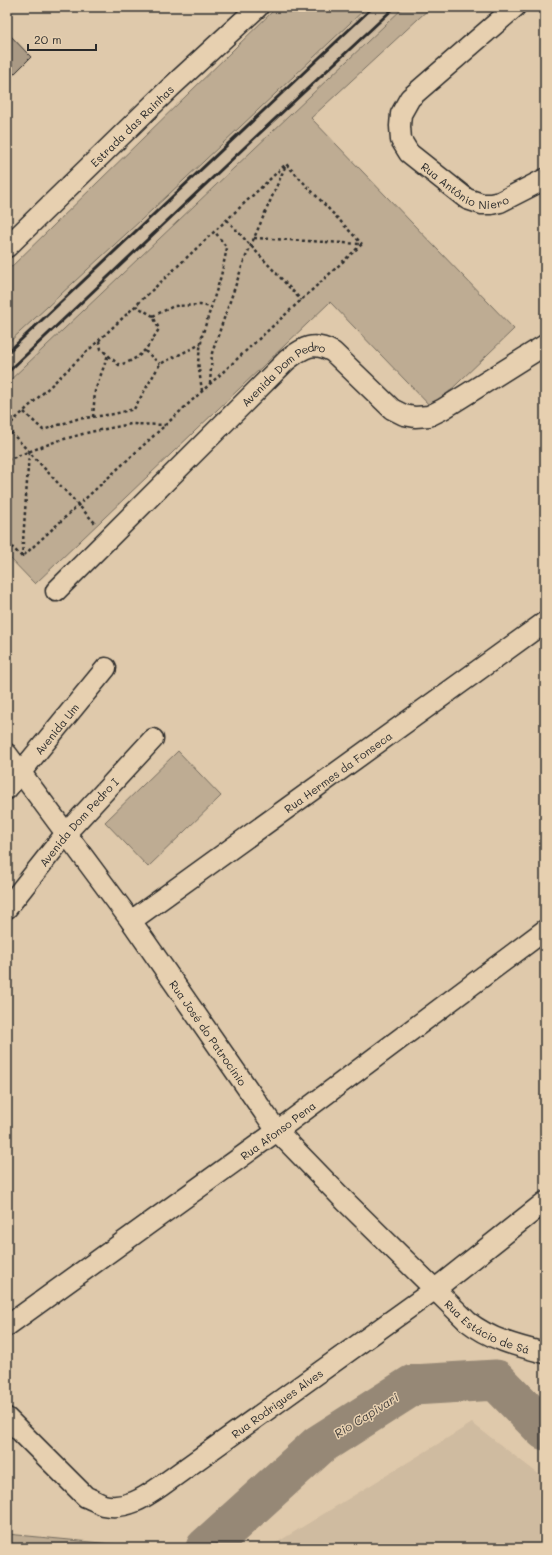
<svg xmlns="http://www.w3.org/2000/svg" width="552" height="1555" viewBox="0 0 552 1555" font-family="Mali,sans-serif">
<defs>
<filter id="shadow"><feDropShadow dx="-3.5" dy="3.5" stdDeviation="0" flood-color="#0004"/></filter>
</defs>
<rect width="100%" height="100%" fill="#dfc9ab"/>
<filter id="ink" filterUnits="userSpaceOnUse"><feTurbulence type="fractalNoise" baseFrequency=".025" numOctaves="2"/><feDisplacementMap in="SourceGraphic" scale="8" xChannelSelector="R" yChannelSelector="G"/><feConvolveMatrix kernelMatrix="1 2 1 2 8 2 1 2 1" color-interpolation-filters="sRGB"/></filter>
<g filter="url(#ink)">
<g fill="#cfbba0">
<path d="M 367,7 L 404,7 L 7,383 L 7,344 L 167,196 Z"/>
<path d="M 472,1423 L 545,1479 L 545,1548 L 268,1548 Z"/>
</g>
<g fill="#beac93" stroke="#746c5f">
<path d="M 277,7 L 367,7 L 167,196 L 7,344 L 7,271 Z"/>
<path d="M 404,7 L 431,7 L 311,118 L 514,329 L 432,408 L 330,302 L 35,584 L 7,555 L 7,383 Z"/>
<path d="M 178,751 L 221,796 L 148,867 L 105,822 Z"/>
<path d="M 7,1534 L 122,1545 L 125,1548 L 7,1548 Z"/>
</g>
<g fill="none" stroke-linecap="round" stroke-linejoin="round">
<path stroke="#968876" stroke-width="41" d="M 206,1548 L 319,1445 L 413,1385 L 496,1380 L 545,1430"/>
</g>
<path fill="#aa9a85" stroke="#2b2b2b" filter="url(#shadow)" d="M 7,32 L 31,57 L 7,81 Z"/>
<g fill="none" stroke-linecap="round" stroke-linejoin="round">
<defs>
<g id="street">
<path id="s1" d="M 515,7 L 410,98 L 401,114 L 400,126 L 401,140 L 409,153 L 467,199 L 482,204 L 491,204 L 500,202 L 545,179"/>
<path id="s2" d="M 7,247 L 170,88 L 258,7"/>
<path id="s3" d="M 56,591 L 287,360 C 304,347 313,341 333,352 L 392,409 L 404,415 L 415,417 L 429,416 L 443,409 L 545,345"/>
<path id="s4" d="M 7,754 L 131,921 L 277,1131 L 345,1201 L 467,1321 C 490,1339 516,1346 545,1353"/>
<path id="s5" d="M 7,789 L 106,668"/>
<path id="s6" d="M 7,908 L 67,832 L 153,739"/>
<path id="s7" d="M 131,921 L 545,622"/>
<path id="s8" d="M 7,1326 L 277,1131 L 545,930"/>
<path id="s9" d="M 7,1418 L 86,1497 C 92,1499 98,1503 103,1505 C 126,1510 144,1498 161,1486 L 434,1290 L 545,1202"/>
</g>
</defs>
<use href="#street" stroke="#2b2b2b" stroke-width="23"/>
<g stroke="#2b2b2b" stroke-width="2.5" stroke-dasharray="3 3" stroke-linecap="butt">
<path d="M 227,220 L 301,300"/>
<path d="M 254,238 L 361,244"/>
<path d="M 153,316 L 174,306 L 200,305 L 211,307"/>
<path d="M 99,341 L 101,349 L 119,365 C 143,358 147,348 159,329 L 153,316 L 136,306"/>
<path d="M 145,351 L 160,364"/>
<path d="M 210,384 L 212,353 L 244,261 L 285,167"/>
<path d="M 202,391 L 198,362 L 202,336 L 221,276 L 227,248 L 215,232"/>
<path d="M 24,412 L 43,430 L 77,419 L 114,414 L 134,409 L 160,364 L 201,344"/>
<path d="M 93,417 L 95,391 L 108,355"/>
<path d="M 7,427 L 286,164 L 362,244"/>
<path d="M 7,428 L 95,523"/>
<path d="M 7,460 L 57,441 L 90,432 L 131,424 L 165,425"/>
<path d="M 7,542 L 22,557 L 362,244"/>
<path d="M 22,557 L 29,452"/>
</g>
<use href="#street" stroke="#e7d0b0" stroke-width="20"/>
<g stroke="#2b2b2b" stroke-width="3">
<path d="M 7,353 L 373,7"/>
<path d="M 7,373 L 245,147 L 395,7"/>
</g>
</g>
</g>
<g text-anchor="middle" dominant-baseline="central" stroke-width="3" stroke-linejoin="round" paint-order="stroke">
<g font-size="11" fill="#2b2b2b" stroke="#e7d0b0">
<text stroke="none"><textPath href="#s2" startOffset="174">Estrada das Rainhas</textPath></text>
<text stroke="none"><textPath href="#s1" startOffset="266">Rua Antônio Niero</textPath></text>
<text stroke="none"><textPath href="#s3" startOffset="317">Avenida Dom Pedro</textPath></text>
<text stroke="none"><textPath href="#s5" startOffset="78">Avenida Um</textPath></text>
<text stroke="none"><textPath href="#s7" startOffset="255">Rua Hermes da Fonseca</textPath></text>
<text stroke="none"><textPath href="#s6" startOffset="112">Avenida Dom Pedro I</textPath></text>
<text stroke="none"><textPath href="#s4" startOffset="344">Rua José do Patrocínio</textPath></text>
<text stroke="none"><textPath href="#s8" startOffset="334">Rua Afonso Pena</textPath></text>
<text stroke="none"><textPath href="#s4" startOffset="753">Rua Estácio de Sá</textPath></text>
<text stroke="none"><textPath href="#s9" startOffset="336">Rua Rodrigues Alves</textPath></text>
</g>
<g font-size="12" font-style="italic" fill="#46423e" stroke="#e7d0b0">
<text transform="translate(366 1415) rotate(-32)">Rio Capivari</text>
</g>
</g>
<rect width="552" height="1555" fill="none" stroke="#e7d0b0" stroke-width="24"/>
<rect x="12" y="12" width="528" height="1531" fill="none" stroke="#2b2b2b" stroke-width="1.5" filter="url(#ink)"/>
<path d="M28 44v6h68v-6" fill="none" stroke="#2b2b2b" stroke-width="2"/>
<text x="34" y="44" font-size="12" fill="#2b2b2b" stroke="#e7d0b0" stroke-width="3" paint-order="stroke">20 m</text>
</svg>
